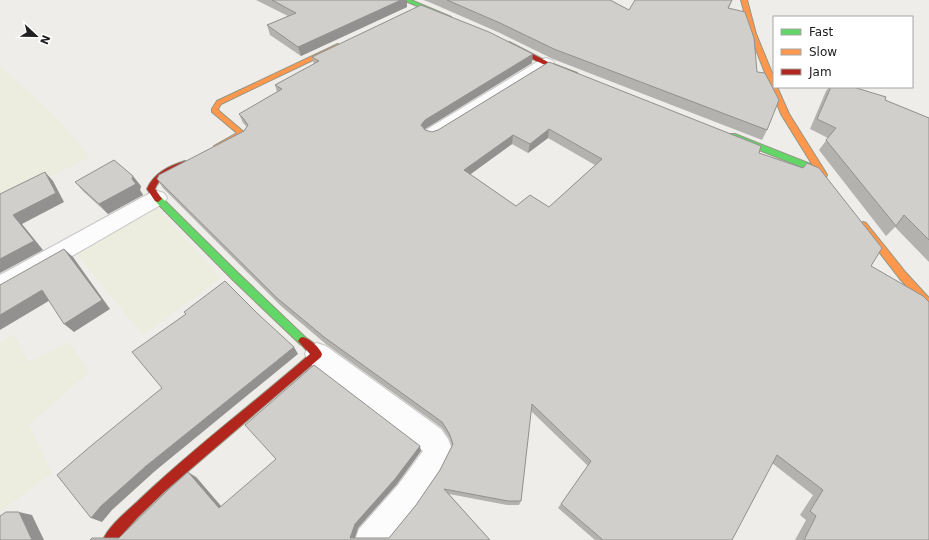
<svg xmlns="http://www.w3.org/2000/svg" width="929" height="540" viewBox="0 0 929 540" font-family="'DejaVu Sans',sans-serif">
<rect width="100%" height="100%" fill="#eeedea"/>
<g fill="#ecedde">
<path d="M 0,66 L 57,118 L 90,157 L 0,201 Z"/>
<path d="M 154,204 L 221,278 L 143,335 L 73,250 Z"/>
<path d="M 14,334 L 28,362 L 69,342 L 89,372 L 29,425 L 52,473 L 0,512 L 0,343 Z"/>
</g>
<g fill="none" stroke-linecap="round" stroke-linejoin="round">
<defs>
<g id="street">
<path d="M 546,58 L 552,60 L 554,63 L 552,66 L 438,138 L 432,140 L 426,138 L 423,134 L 426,130 L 540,60 Z"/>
<path d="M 157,191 L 164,193 L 167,198 L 164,203 L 8,293 L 0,295 L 0,275 L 150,193 Z"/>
<path d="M 317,343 L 326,346 L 441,429 L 448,439 L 452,449 C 438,484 414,512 390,540 L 355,540 L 359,529 L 398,485 L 423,451 L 308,362 L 305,354 L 308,346 Z"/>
</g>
<g id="fast">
<path d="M 403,0 L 411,0 L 451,17 L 446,18 Z"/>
<path d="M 729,134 L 735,134 L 823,169 L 824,171 L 820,174 L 817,173 L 729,138 Z"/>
<path d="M 158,196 L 161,197 L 239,274 L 306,338 L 308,341 L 306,344 L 303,345 L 300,344 L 233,280 L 155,201 L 154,199 Z"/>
</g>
<g id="slow">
<path d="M 741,0 L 747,0 L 756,34 L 774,78 L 774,87 L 777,87 L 789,114 L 826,173 L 827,175 L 826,177 L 820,177 L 781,114 L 750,34 Z"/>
<path d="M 338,44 L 341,46 L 340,47 L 221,104 L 218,109 L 219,111 L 245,133 C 241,139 222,151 214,150 L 214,146 L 237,133 L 212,112 L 212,109 L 217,101 Z"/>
<path d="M 863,222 L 866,223 L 906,273 L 929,298 L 929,308 L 926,307 L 900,279 L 860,227 L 859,225 Z"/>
</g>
<g id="jam">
<path d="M 505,42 L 509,42 L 548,62 L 577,73 C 568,80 516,50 505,44 Z"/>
<path d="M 185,161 L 189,164 L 188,166 C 175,171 160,175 155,189 L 162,199 L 158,202 L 155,201 L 147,189 C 154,173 169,166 185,161 Z"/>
<path d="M 303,337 C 310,339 319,347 322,354 L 321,357 L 165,491 L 138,517 L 117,540 L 103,540 C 108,527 126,512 137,502 C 192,449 253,404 310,354 L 298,341 L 300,338 Z"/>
</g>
</defs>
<use href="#street" stroke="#c5c5c4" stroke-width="2"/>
<use href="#fast" stroke="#959783" stroke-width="2"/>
<use href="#slow" stroke="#959783" stroke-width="2"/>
<use href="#jam" stroke="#959783" stroke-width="2"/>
<use href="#street" fill="#fcfcfc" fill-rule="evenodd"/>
<use href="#fast" fill="#63d668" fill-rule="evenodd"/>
<use href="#slow" fill="#ff974d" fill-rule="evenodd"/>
<use href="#jam" fill="#b3261e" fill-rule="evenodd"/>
</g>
<g fill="#b4b2af" fill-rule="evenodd">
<path d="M 256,0 L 407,0 L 407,7 L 301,56 L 270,35 L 267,25 L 288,16 Z"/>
<path d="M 423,0 L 610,0 L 629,10 L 635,0 L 732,0 L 729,8 L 757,72 L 767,130 L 762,140 L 553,59 L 500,33 L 429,2 Z"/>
<path d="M 312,57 L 532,63 L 425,129 L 424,130 L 432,132 L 438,130 L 549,62 L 759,153 L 871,266 L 929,540 L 795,540 L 806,520 L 800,515 L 813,495 L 772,463 L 732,540 L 595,540 L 558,508 L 588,466 L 531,411 L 521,501 L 519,505 L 507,505 L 449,494 L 490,540 L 119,538 L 196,477 L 221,506 L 421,451 L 397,484 L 358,528 L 355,538 L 389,538 L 416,505 L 440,470 L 452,446 L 449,438 L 442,428 L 327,345 L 281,306 L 163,188 L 157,179 L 244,131 L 247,127 L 243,123 L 239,114 L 277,92 L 275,85 L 314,64 ZM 548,138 L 595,165 L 549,207 L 516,206 L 470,174 L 512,144 L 528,153 Z"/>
<path d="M 829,87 L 853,87 L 929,118 L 929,262 L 895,227 L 886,236 L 819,150 L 828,138 L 810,129 L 826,91 Z"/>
<path d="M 75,182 L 141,186 L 140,190 L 143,195 L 108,214 L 84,192 Z"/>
</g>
<g fill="#92918f">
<path d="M 401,0 L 407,0 L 407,7 L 301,56 L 298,47 Z"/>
<path d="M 533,54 L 532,63 L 425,129 L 422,134 L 421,125 L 425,120 Z"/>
<path d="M 549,129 L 548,138 L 528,153 L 530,144 Z"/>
<path d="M 513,135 L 512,144 L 464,179 L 464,170 Z"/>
<path d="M 45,172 L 53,181 L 64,202 L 22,224 L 43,250 L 0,273 L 0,259 L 13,215 Z"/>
<path d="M 133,176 L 141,186 L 140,190 L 143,195 L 108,214 L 99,204 L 132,179 Z"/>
<path d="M 64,249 L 73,257 L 110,309 L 74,332 L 64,324 Z"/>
<path d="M 42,290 L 52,299 L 0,330 L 0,315 Z"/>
<path d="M 294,347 L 298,354 L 155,471 L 112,510 L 102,522 L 91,518 L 101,506 L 146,466 Z"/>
<path d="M 420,446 L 421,451 L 397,484 L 358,528 L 354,540 L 350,538 L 355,524 Z"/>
<path d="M 188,472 L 196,477 L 226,512 L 219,508 Z"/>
<path d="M 19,512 L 32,515 L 44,540 L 32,540 Z"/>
</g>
<g fill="#d1cfcc" stroke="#92918f" fill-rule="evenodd">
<path d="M 272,0 L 401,0 L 298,47 L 267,25 L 296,13 Z"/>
<path d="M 447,0 L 610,0 L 629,10 L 635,0 L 732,0 L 728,8 L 745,12 L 754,38 L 757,72 L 765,73 L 779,100 L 767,130 L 554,49 L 500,23 Z"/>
<path d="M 421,5 L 489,32 L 533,54 L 425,120 L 421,125 L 425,130 L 432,132 L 438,130 L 549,62 L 761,146 L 759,153 L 803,168 L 807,163 L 819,168 L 882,248 L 871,266 L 923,296 L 929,302 L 929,540 L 804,540 L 816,516 L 810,511 L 823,490 L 777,455 L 732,540 L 603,540 L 561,504 L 591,461 L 532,404 L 521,501 L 508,501 L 444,489 L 490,540 L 90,540 L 92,538 L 119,538 L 169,489 L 188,472 L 219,508 L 276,459 L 245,425 L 314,365 L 420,446 L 395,479 L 355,524 L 350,538 L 389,538 L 416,505 L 440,470 L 453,444 L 449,433 L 442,422 L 324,337 L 277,298 L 157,179 L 159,175 L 244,131 L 248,125 L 243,118 L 239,114 L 282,89 L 275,85 L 319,61 L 312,57 ZM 549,129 L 602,159 L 549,207 L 530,195 L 516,206 L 464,170 L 513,135 L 530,144 Z"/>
<path d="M 831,87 L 853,87 L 886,97 L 885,100 L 929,118 L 929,240 L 904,215 L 896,226 L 826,140 L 836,128 L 817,119 Z"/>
<path d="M 114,160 L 133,176 L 132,179 L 136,184 L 99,204 L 75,182 Z"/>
<path d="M 45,172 L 56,193 L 13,215 L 34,241 L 0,259 L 0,194 Z"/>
<path d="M 64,249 L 102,300 L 64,324 L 42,290 L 0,315 L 0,285 Z"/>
<path d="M 225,281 L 258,314 L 294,347 L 146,466 L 101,506 L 91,518 L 57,475 L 92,445 L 162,388 L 132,352 L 186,314 L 184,312 Z"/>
<path d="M 6,512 L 19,512 L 32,540 L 0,540 L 0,516 Z"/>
</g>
<rect x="773" y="16" width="140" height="72" fill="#ffffff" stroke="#a6a6a6"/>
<rect x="781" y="29" width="20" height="6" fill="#63d668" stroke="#a6a6a6"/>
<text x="809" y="36" font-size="12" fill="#202020">Fast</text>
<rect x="781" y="49" width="20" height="6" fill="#ff974d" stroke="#a6a6a6"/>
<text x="809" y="56" font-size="12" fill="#202020">Slow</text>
<rect x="781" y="69" width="20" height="6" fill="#b3261e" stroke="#a6a6a6"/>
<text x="809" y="76" font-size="12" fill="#202020">Jam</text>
<g transform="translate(36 36) rotate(112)" stroke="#ffffff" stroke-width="3" paint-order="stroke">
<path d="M0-3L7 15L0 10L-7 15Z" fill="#202020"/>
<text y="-6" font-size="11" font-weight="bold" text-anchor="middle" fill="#202020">N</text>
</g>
</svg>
